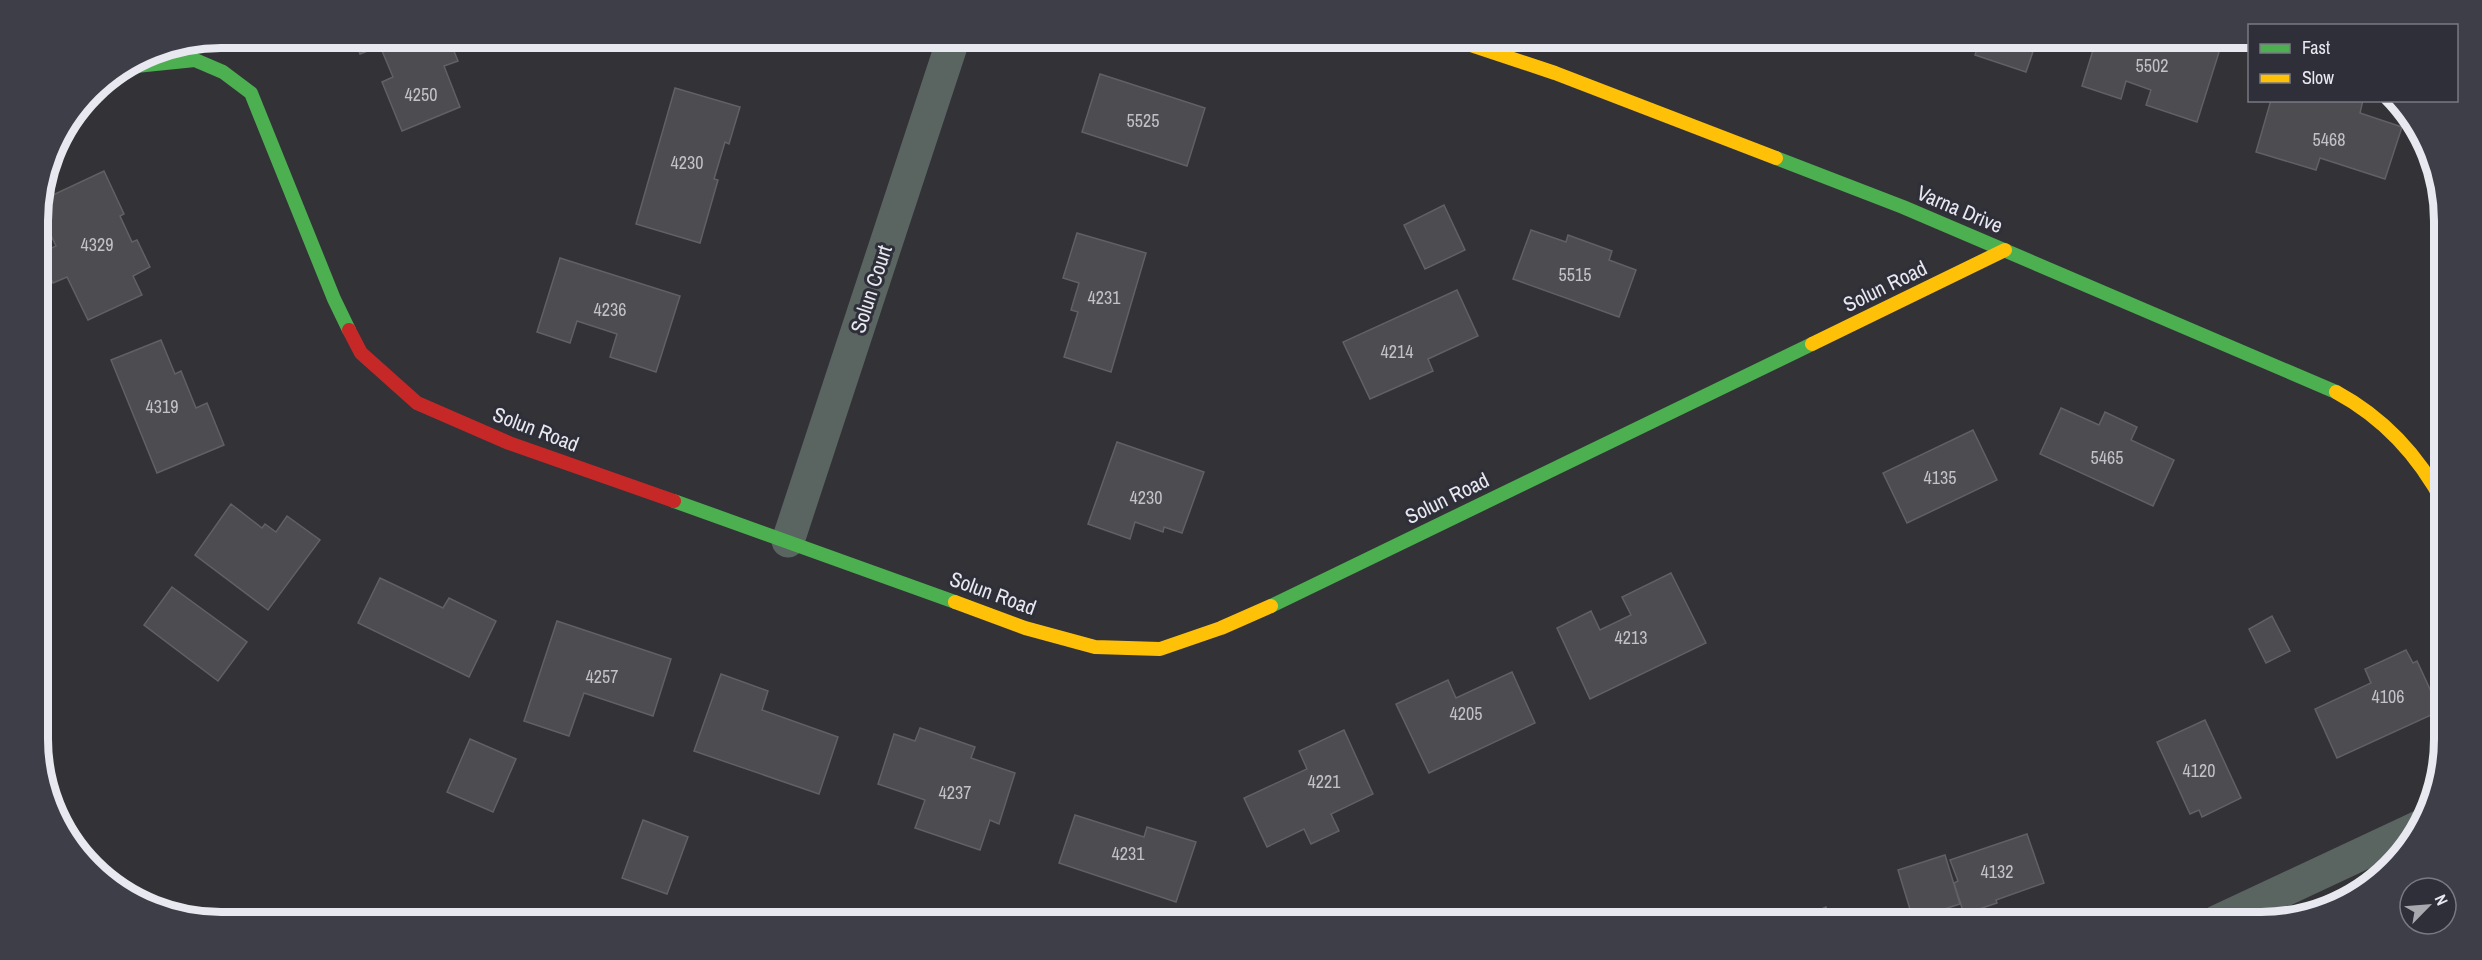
<svg xmlns="http://www.w3.org/2000/svg" width="2482" height="960" viewBox="0 0 2482 960" font-family="'Archivo Narrow',sans-serif">
<rect width="100%" height="100%" fill="#323237"/>
<g fill="#4d4c50" stroke="#626065" stroke-width="1.5">
<path d="M 354,37 L 431,37 L 434,45 L 449,39 L 458,61 L 444,66 L 460,107 L 402,131 L 382,82 L 393,77 L 380,46 L 360,54 Z"/>
<path d="M 1963,37 L 2038,37 L 2026,72 L 1975,55 L 1979,43 Z"/>
<path d="M 2097,37 L 2184,37 L 2220,49 L 2197,122 L 2146,105 L 2151,90 L 2126,81 L 2121,99 L 2082,86 Z"/>
<path d="M 1100,74 L 1205,108 L 1187,166 L 1082,132 Z"/>
<path d="M 675,88 L 740,107 L 729,144 L 725,142 L 714,179 L 718,180 L 700,243 L 636,224 Z"/>
<path d="M 2271,100 L 2363,100 L 2360,113 L 2402,127 L 2385,179 L 2320,158 L 2316,170 L 2256,152 Z"/>
<path d="M 104,171 L 124,214 L 120,216 L 132,242 L 137,240 L 150,267 L 133,276 L 142,295 L 88,320 L 67,277 L 53,283 L 39,254 L 56,246 L 38,208 L 40,201 Z"/>
<path d="M 1444,205 L 1465,250 L 1425,269 L 1404,225 Z"/>
<path d="M 1531,230 L 1566,242 L 1568,235 L 1612,251 L 1609,260 L 1636,270 L 1619,317 L 1513,279 Z"/>
<path d="M 1077,233 L 1146,253 L 1111,372 L 1064,357 L 1078,312 L 1071,310 L 1079,283 L 1063,278 Z"/>
<path d="M 560,258 L 680,296 L 656,372 L 610,357 L 617,334 L 577,321 L 570,343 L 537,332 Z"/>
<path d="M 1457,290 L 1478,336 L 1428,359 L 1433,371 L 1370,399 L 1343,342 Z"/>
<path d="M 161,340 L 175,374 L 181,371 L 196,408 L 207,403 L 224,445 L 157,473 L 111,360 Z"/>
<path d="M 2061,408 L 2099,425 L 2105,412 L 2137,427 L 2131,440 L 2174,460 L 2153,506 L 2040,454 Z"/>
<path d="M 1973,430 L 1997,480 L 1907,523 L 1883,473 Z"/>
<path d="M 1117,442 L 1204,472 L 1182,533 L 1164,527 L 1163,532 L 1135,522 L 1130,539 L 1088,524 Z"/>
<path d="M 231,504 L 262,528 L 265,524 L 276,532 L 287,516 L 320,540 L 268,610 L 195,555 Z"/>
<path d="M 1671,573 L 1706,643 L 1590,699 L 1557,628 L 1591,611 L 1600,630 L 1631,615 L 1622,597 Z"/>
<path d="M 380,578 L 443,608 L 449,598 L 496,621 L 469,677 L 358,623 Z"/>
<path d="M 172,587 L 247,642 L 218,681 L 144,625 Z"/>
<path d="M 2272,616 L 2290,651 L 2266,663 L 2249,629 Z"/>
<path d="M 557,621 L 671,659 L 653,716 L 584,693 L 569,736 L 524,721 Z"/>
<path d="M 2406,650 L 2413,663 L 2417,661 L 2440,711 L 2337,758 L 2315,709 L 2371,683 L 2365,669 Z"/>
<path d="M 1512,672 L 1535,723 L 1429,773 L 1396,704 L 1448,680 L 1456,698 Z"/>
<path d="M 721,674 L 768,691 L 762,710 L 838,737 L 819,794 L 694,751 Z"/>
<path d="M 2205,720 L 2241,798 L 2202,817 L 2199,810 L 2190,814 L 2157,742 Z"/>
<path d="M 920,728 L 975,747 L 971,758 L 1015,773 L 999,824 L 990,820 L 980,850 L 915,828 L 925,800 L 878,784 L 894,734 L 915,741 Z"/>
<path d="M 1344,730 L 1373,794 L 1331,814 L 1339,831 L 1311,844 L 1304,829 L 1267,847 L 1244,798 L 1307,769 L 1299,751 Z"/>
<path d="M 470,739 L 516,759 L 493,812 L 447,792 Z"/>
<path d="M 1075,815 L 1144,837 L 1147,827 L 1196,842 L 1176,902 L 1059,863 Z"/>
<path d="M 643,820 L 688,837 L 667,894 L 622,878 Z"/>
<path d="M 2027,834 L 2044,883 L 1996,900 L 1997,903 L 1964,914 L 1954,883 L 1958,881 L 1950,860 Z"/>
<path d="M 1945,855 L 1960,904 L 1913,919 L 1898,870 Z"/>
<path d="M 1826,907 L 1833,922 L 1793,922 Z"/>
<path d="M 931,912 L 961,922 L 928,922 Z"/>
</g>
<g fill="none" stroke-linecap="round" stroke-linejoin="round">
<g stroke="#5a6461" stroke-width="33">
<path d="M 788,541 L 954,37"/>
<path d="M 2216,922 L 2419,827"/>
</g>
<g stroke="#4caf50" stroke-width="14">
<path d="M 113,75 L 136,66 L 195,60 L 223,72 L 251,93 L 334,299 L 349,330"/>
<path d="M 1776,158 L 1903,207 L 2336,392"/>
<path d="M 674,501 L 955,602"/>
<path d="M 1271,606 L 1812,344"/>
</g>
<g stroke="#ffc107" stroke-width="14">
<path d="M 1447,37 L 1555,73 L 1776,158"/>
<path d="M 1812,344 L 2005,250"/>
<path d="M 2336,392 C 2384,418 2419,456 2444,504"/>
<path d="M 955,602 L 1025,628 L 1095,647 L 1160,649 L 1221,628 L 1271,606"/>
</g>
<path stroke="#c62828" stroke-width="14" d="M 349,330 L 361,353 L 417,403 L 509,443 L 674,501"/>
</g>
<g text-anchor="middle" dominant-baseline="central" stroke-width="6" stroke-linejoin="round" paint-order="stroke">
<g font-size="18" fill="#c1c1c8">
<text x="2152" y="65">5502</text>
<text x="421" y="94">4250</text>
<text x="1143" y="120">5525</text>
<text x="2329" y="139">5468</text>
<text x="687" y="162">4230</text>
<text x="97" y="244">4329</text>
<text x="1575" y="274">5515</text>
<text x="1104" y="297">4231</text>
<text x="610" y="309">4236</text>
<text x="1397" y="351">4214</text>
<text x="162" y="406">4319</text>
<text x="2107" y="457">5465</text>
<text x="1940" y="477">4135</text>
<text x="1146" y="497">4230</text>
<text x="1631" y="637">4213</text>
<text x="602" y="676">4257</text>
<text x="2388" y="696">4106</text>
<text x="1466" y="713">4205</text>
<text x="2199" y="770">4120</text>
<text x="1324" y="781">4221</text>
<text x="955" y="792">4237</text>
<text x="1128" y="853">4231</text>
<text x="1997" y="871">4132</text>
</g>
<g font-size="21" fill="#e8e8f0" stroke="#2f2f3a">
<text transform="translate(1960 209) rotate(23)">Varna Drive</text>
<text transform="translate(1885 286) rotate(-26)">Solun Road</text>
<text transform="translate(871 289) rotate(-72)">Solun Court</text>
<text transform="translate(536 429) rotate(21)">Solun Road</text>
<text transform="translate(1447 498) rotate(-26)">Solun Road</text>
<text transform="translate(993 593) rotate(20)">Solun Road</text>
</g>
</g>
<path d="M0 0H2482V960H0ZM221 48H2261A173 173 0 0 1 2434 221V739A173 173 0 0 1 2261 912H221A173 173 0 0 1 48 739V221A173 173 0 0 1 221 48Z" fill="#3e3e49" fill-rule="evenodd"/>
<path fill="none" stroke="#e8e8f0" stroke-width="8" d="M221 48H2261A173 173 0 0 1 2434 221V739A173 173 0 0 1 2261 912H221A173 173 0 0 1 48 739V221A173 173 0 0 1 221 48Z"/>
<rect x="2248" y="24" width="210" height="78" fill="#2f2f3a" stroke="#797983" stroke-width="1.5"/>
<rect x="2260" y="44" width="30" height="9" fill="#4caf50" stroke="#797983" stroke-width="1.5"/>
<text x="2302" y="54" font-size="18" fill="#e8e8f0">Fast</text>
<rect x="2260" y="74" width="30" height="9" fill="#ffc107" stroke="#797983" stroke-width="1.5"/>
<text x="2302" y="84" font-size="18" fill="#e8e8f0">Slow</text>
<g transform="translate(2428 906) rotate(65)"><circle r="28" fill="#2f2f3a" stroke="#797983" stroke-width="1.5"/>
<path d="M0-4.5L10 22L0 15L-10 22Z" fill="#a8a8af"/>
<text y="-9" font-size="16" font-weight="bold" text-anchor="middle" fill="#e8e8f0">N</text>
</g>
</svg>
